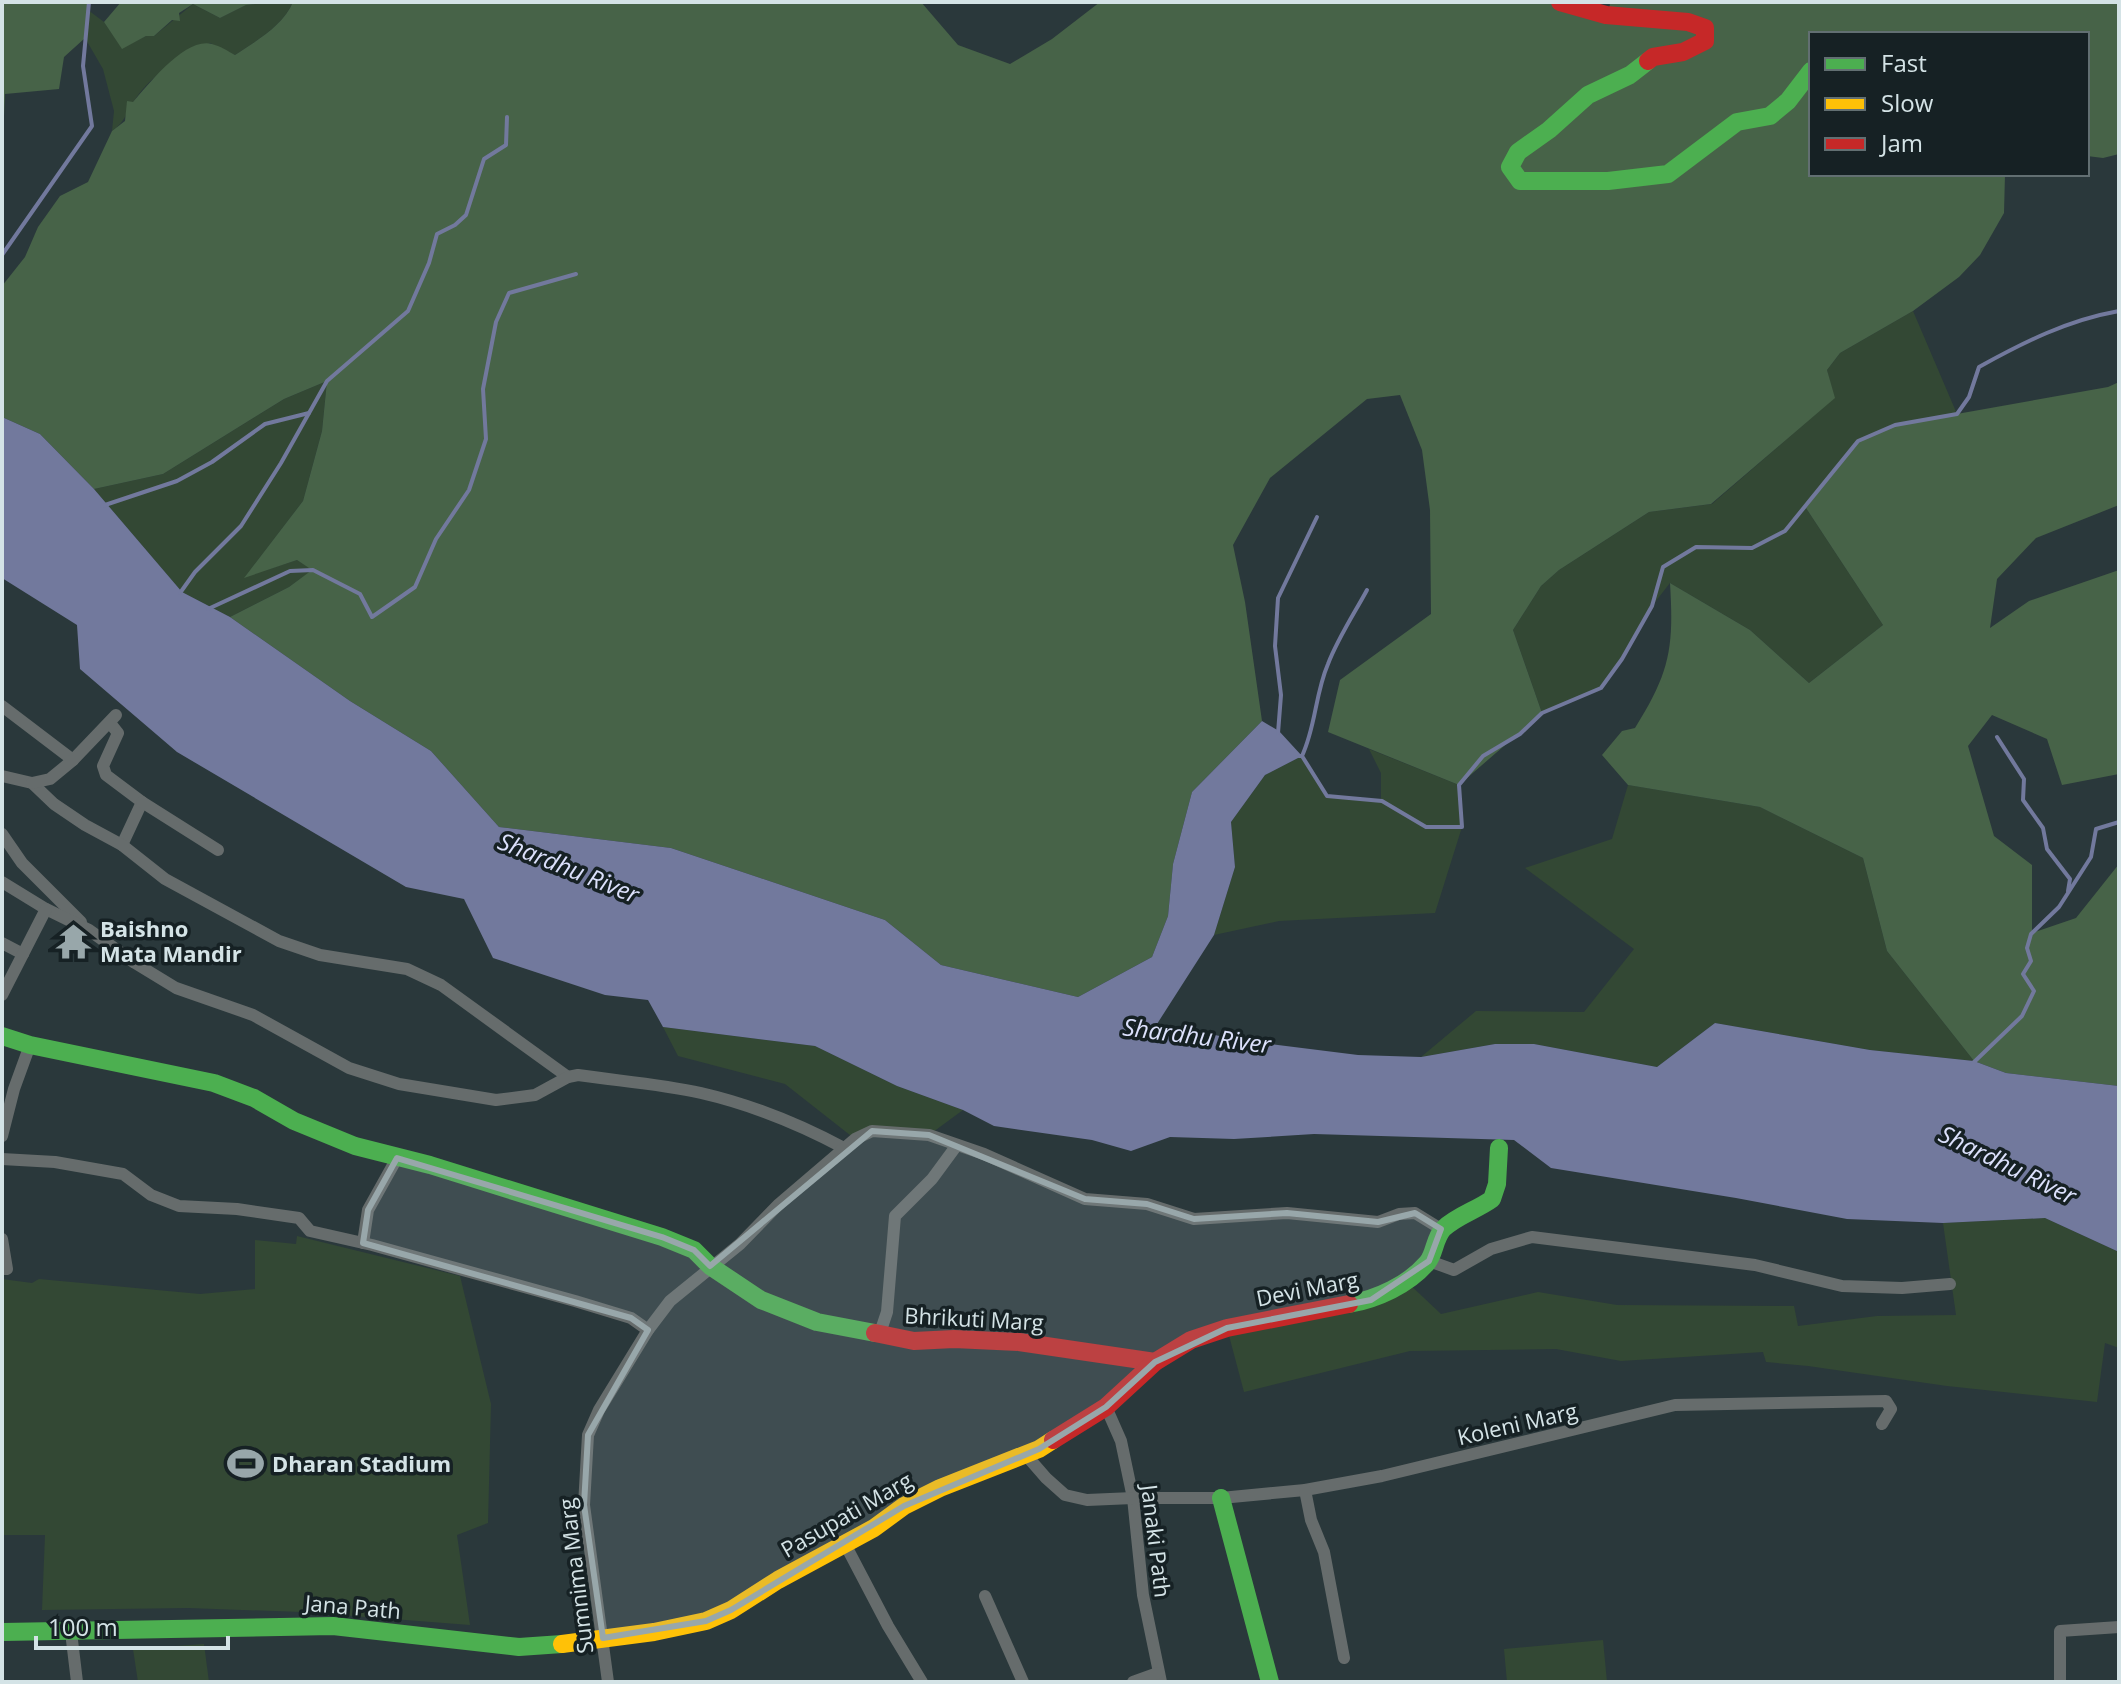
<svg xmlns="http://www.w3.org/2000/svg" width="2121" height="1684" viewBox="0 0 2121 1684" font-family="'Open Sans',sans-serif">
<rect width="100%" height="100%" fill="#2a383b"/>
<g fill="#334834">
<path d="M 273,2 L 293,2 C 283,26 256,41 235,55 L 210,43 C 181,58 153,72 134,101 C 124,115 127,120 112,131 L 114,111 L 103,69 L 85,38 L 88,10 L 104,22 L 122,48 L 146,36 L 154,36 L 193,4 L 220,18 L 246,5 Z"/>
<path d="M 1913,311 L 1957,414 L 1895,425 L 1858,441 L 1806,508 L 1883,625 L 1809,683 L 1750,630 L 1670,583 L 1652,606 L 1622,659 L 1601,688 L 1542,713 L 1513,630 L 1541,586 L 1559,570 L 1649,512 L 1712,504 L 1834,398 L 1827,370 L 1840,353 Z"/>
<path d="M 327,381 L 322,431 L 303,501 L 245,577 L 297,560 L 313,570 L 289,587 L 230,617 L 182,592 L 94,489 L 163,474 L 284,399 Z"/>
<path d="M 1369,749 L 1459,785 L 1462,827 L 1435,913 L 1279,921 L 1214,935 L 1235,867 L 1231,822 L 1265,775 L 1302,756 L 1328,796 L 1381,801 L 1381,773 Z"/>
<path d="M 1628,785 L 1760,807 L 1863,858 L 1887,951 L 1974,1061 L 1870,1050 L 1715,1023 L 1657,1067 L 1534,1044 L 1495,1044 L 1421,1057 L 1476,1011 L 1584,1012 L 1634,949 L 1525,868 L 1612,839 Z"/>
<path d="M 663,1027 L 815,1046 L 897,1086 L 963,1110 L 929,1135 L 895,1131 L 855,1139 L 785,1084 L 678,1056 Z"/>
<path d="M 2045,1218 L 2119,1252 L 2119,1348 L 2105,1343 L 2097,1402 L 1947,1386 L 1808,1366 L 1766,1362 L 1763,1352 L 1621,1361 L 1556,1349 L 1410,1351 L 1244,1392 L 1227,1328 L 1322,1311 L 1406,1281 L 1441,1314 L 1538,1292 L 1617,1305 L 1794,1306 L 1798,1326 L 1877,1316 L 1956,1315 L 1943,1223 Z"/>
<path d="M 297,1236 L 460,1276 L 491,1404 L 488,1523 L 457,1535 L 470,1625 L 302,1612 L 188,1608 L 42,1610 L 45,1535 L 2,1535 L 2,1279 L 32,1283 L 39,1279 L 200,1294 L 255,1289 L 255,1240 L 296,1244 Z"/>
<path d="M 1603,1640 L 1607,1682 L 1507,1682 L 1504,1649 Z"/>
<path d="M 204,1644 L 209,1682 L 138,1682 L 133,1649 Z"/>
</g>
<g fill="#476348">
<path d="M 2,2 L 89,2 L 85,38 L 64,57 L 59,89 L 5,94 L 2,161 Z"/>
<path d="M 121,2 L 273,2 L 246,5 L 220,18 L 193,4 L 179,13 L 180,21 L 172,20 L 154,36 L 146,36 L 122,49 L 104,22 Z"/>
<path d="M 293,2 L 921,2 L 958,45 L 1010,64 L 1052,39 L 1100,2 L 1560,2 L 1609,14 L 1610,2 L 2119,2 L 2119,154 L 2103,158 L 2087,156 L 2087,34 L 1811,34 L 1811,174 L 2005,174 L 2004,213 L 1980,255 L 1959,277 L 1913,311 L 1840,353 L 1827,370 L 1835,398 L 1711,504 L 1649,512 L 1559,570 L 1541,586 L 1513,630 L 1542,713 L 1459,785 L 1328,732 L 1340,680 L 1431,614 L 1430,510 L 1422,450 L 1400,395 L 1367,399 L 1270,478 L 1233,545 L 1245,602 L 1262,721 L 1192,792 L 1173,864 L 1168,916 L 1152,957 L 1078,997 L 941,965 L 885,920 L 671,848 L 499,827 L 431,751 L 350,701 L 230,617 L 289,587 L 312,570 L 297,560 L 244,578 L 303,501 L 322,431 L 327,381 L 284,399 L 163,474 L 94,489 L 40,434 L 2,417 L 2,286 L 25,257 L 38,227 L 60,196 L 88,182 L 112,131 L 125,121 L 127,101 L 133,102 C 149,84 185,37 212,44 C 220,46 228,51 235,55 C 256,41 283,26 293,2 Z"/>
<path d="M 2119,382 L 2119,505 L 2036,538 L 1997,579 L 1990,628 L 2029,601 L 2119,570 L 2119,774 L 2062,785 L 2047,739 L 1992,715 L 1968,746 L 1994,836 L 2032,865 L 2032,933 L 2076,918 L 2119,864 L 2119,1086 L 2006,1073 L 1974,1061 L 1887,951 L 1863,858 L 1760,807 L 1628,785 L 1602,755 L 1622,731 L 1635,728 C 1670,672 1674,648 1670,583 L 1750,630 L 1809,683 L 1883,625 L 1806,508 L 1858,441 L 1895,425 L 2108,387 Z"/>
</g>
<path fill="#72799d" d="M 2,417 L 40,434 L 94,489 L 182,592 L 230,617 L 350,701 L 431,751 L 499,827 L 671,848 L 885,920 L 941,965 L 1078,997 L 1152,957 L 1168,916 L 1173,864 L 1192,792 L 1262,721 L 1279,731 L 1302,756 L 1265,775 L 1231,822 L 1235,867 L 1214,935 L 1157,1024 L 1246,1041 L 1358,1055 L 1421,1057 L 1495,1044 L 1534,1044 L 1657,1067 L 1715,1023 L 1870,1050 L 1974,1061 L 2006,1073 L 2119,1086 L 2119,1252 L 2045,1218 L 1943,1223 L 1847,1219 L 1736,1198 L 1551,1168 L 1514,1140 L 1314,1134 L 1234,1139 L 1170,1137 L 1131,1151 L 1092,1140 L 994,1126 L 963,1110 L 897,1086 L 815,1046 L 663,1027 L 648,1000 L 605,995 L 493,958 L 464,899 L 406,887 L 177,752 L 80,669 L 77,625 L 2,578 Z"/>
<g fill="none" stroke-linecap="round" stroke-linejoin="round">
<g stroke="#72799d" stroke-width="4">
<path d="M 2,255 L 92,126 L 83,66 L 89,2"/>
<path d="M 102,506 L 177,481 L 212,462 L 265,424 L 309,413"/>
<path d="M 180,593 L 195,572 L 241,526 L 281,463 L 327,381 L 408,311 L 429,263 L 437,234 L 455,225 L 466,215 L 484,159 L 506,145 L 507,117"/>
<path d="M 208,609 L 290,571 L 313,570 L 360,594 L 372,617 L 415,587 L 436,539 L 469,490 L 486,439 L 483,389 L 496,322 L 509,293 L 576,274"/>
<path d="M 1278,733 L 1281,695 L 1275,646 L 1278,598 L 1317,517"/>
<path d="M 1997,737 L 2024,779 L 2023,800 L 2043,828 L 2047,849 L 2070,879 L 2068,891"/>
<path d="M 1299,756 L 1302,756 L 1327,796 L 1382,801 L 1426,827 L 1462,827 L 1459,785 L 1483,756 L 1520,734 L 1542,713 L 1601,688 L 1622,659 L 1652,606 L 1663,567 L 1696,547 L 1752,548 L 1785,531 L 1858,441 L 1895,425 L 1957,414 L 1969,397 L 1979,367 C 2024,342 2068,320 2119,311"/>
<path d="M 1302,756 C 1316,726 1315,694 1328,664 C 1338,638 1354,614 1367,590"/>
<path d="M 1973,1063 L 2022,1016 L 2034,991 L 2023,974 L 2031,961 L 2027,948 L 2031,934 L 2059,907 L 2091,857 L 2096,829 L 2119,822"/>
</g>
<g stroke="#666c6c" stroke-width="12">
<path d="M 2,706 L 73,760"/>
<path d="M 110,723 L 118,733 L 103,766 L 106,775 L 142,802 L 122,845"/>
<path d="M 2,776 L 32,783 L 54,804 L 85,825 L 122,845 L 165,879 L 279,941 L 320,955 L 407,969 L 441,985 L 568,1077"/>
<path d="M 32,783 L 50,779 L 73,760 L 116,715"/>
<path d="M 142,802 L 218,850"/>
<path d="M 2,834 L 22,863 L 81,922"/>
<path d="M 2,882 L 46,909 L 89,930 L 135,963 L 176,988 L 253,1015 L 349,1068 L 399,1084 L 496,1100 L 535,1095 L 568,1077 L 578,1075 C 619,1081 661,1084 701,1093 C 749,1104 801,1125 844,1148"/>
<path d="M 2,943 L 23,954"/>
<path d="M 2,995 L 46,909"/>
<path d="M 2,1136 L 14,1089 L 30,1045"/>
<path d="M 2,1159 L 55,1162 L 123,1174 L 151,1195 L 179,1206 L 237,1209 L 299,1218 L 310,1231 L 372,1245 L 575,1301 L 631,1318 L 648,1330"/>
<path d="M 2,1239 L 7,1269 L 2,1269"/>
<path d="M 363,1243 L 368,1210 L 397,1158"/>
<path d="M 1429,1261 L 1454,1270 L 1491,1249 L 1532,1237 L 1755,1265 L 1842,1286 L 1902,1288 L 1950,1284"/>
<path d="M 880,1333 L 887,1312 L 895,1216 L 932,1179 L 957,1145"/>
<path d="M 1106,1407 L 1121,1441 L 1133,1498 L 1143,1595 L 1161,1682"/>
<path d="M 1026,1455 L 1046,1478 L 1065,1495 L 1087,1500 L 1133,1498 L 1221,1498 L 1305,1490 L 1382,1476 L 1675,1405 L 1886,1401 L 1891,1409 L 1882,1424"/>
<path d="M 1305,1490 L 1311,1520 L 1324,1552 L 1344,1658"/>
<path d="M 845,1544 L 888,1626 L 922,1682"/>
<path d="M 985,1596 L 1023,1682"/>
<path d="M 71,1632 L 77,1682"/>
<path d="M 608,1682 L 584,1505 L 588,1435 L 599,1410 L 648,1330 L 670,1301 L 740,1244 L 779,1204 L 855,1139 L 872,1131 L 929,1135 L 984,1154 L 1085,1199 L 1147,1204 L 1194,1219 L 1287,1213 L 1378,1222 L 1399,1214 L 1415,1213 L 1441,1229"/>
<path d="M 1133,1682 L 1158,1673"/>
<path d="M 2060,1682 L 2060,1631 L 2119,1627"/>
</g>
<g stroke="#4caf50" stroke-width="18">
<path d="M 1648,61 L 1630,75 L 1588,95 L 1549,130 L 1518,152 L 1510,167 L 1520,181 L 1608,181 L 1668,174 L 1737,122 L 1770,116 L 1788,101 L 1811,71"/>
<path d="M 2,1036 L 30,1045 L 214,1083 L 254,1098 L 294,1121 L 355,1146 L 430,1165 L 662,1237 L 694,1250 L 710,1266 L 761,1300 L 817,1322 L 875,1333"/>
<path d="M 1349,1304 C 1377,1299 1408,1285 1427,1263 C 1435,1254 1434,1239 1443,1229 C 1456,1216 1477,1210 1492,1199 L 1497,1184 L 1499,1148"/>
<path d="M 1221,1498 L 1270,1682"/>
<path d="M 2,1632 L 333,1626 L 519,1647 L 562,1644"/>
</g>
<path stroke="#ffc107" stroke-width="18" d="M 562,1644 L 654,1632 L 706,1621 L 731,1610 L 778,1580 L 874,1528 L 904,1506 L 940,1488 L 1039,1449 L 1053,1440"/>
<g stroke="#c62828" stroke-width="18">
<path d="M 1560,2 L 1606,15 L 1688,22 L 1705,28 L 1705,41 L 1683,52 L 1653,57 L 1648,61"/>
<path d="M 875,1333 L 914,1341 L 954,1339 L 1019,1342 L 1155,1362"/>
<path d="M 1053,1440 L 1106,1407 L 1155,1362 L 1191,1340 L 1227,1328 L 1349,1304"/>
</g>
</g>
<path fill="#98a7aa" fill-opacity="0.2" stroke="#98a7aa" stroke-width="6" stroke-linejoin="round" d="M 872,1131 L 929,1135 L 1085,1199 L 1147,1204 L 1194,1219 L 1287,1213 L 1378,1222 L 1415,1213 L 1441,1229 L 1429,1261 L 1371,1300 L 1227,1328 L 1155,1362 L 1106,1407 L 1039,1449 L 904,1506 L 731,1610 L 706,1621 L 603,1638 L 584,1505 L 588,1435 L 648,1330 L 631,1318 L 363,1243 L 368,1210 L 397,1158 L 662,1237 L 694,1250 L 710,1266 Z"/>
<defs>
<symbol id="temple-bare" viewBox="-9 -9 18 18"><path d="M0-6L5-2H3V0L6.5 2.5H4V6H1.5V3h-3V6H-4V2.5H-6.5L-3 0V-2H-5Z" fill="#98a7aa" stroke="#162124" stroke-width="2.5" paint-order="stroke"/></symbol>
<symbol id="stadium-bare" viewBox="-9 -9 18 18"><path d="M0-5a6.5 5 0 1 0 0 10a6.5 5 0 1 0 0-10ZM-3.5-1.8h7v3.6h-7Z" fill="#98a7aa" stroke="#162124" stroke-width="2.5" paint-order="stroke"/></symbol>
</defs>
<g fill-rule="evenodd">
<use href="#temple-bare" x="48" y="916" width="51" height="51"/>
<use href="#stadium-bare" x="220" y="1438" width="51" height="51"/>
</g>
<g text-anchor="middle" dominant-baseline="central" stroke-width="7" stroke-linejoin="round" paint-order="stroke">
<g font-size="22" font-weight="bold" fill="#d4e3e6" stroke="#162124" text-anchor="start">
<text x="100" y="928">Baishno<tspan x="100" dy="25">Mata Mandir</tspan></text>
<text x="272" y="1463">Dharan Stadium</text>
</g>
<g font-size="22" fill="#d4e3e6" stroke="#162124">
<text transform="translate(1307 1288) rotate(-11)">Devi Marg</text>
<text transform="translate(974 1318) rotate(3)">Bhrikuti Marg</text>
<text transform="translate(1517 1423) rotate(-13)">Koleni Marg</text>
<text transform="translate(846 1514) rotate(-30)">Pasupati Marg</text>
<text transform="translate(1157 1541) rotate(83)">Janaki Path</text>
<text transform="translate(575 1576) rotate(-97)">Sumnima Marg</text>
<text transform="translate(353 1606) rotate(5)">Jana Path</text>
</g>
<g font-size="24" font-style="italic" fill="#dce1fc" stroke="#162124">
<text transform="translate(569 867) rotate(22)">Shardhu River</text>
<text transform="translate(1197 1035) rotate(7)">Shardhu River</text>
<text transform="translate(2008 1164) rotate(26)">Shardhu River</text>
</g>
</g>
<rect width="2121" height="1684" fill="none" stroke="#d4e3e6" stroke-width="8"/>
<rect x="1809" y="32" width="280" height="144" fill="#162124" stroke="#626f72" stroke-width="2"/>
<rect x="1825" y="58" width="40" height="12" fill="#4caf50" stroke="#626f72" stroke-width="2"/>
<text x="1881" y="72" font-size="24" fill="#d4e3e6">Fast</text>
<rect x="1825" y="98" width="40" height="12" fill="#ffc107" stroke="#626f72" stroke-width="2"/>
<text x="1881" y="112" font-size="24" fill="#d4e3e6">Slow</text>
<rect x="1825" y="138" width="40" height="12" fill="#c62828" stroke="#626f72" stroke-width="2"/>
<text x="1881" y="152" font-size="24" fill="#d4e3e6">Jam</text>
<path d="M36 1636v12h192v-12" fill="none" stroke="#d4e3e6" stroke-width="4"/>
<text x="48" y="1636" font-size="24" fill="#d4e3e6" stroke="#162124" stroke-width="6" paint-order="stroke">100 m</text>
</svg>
